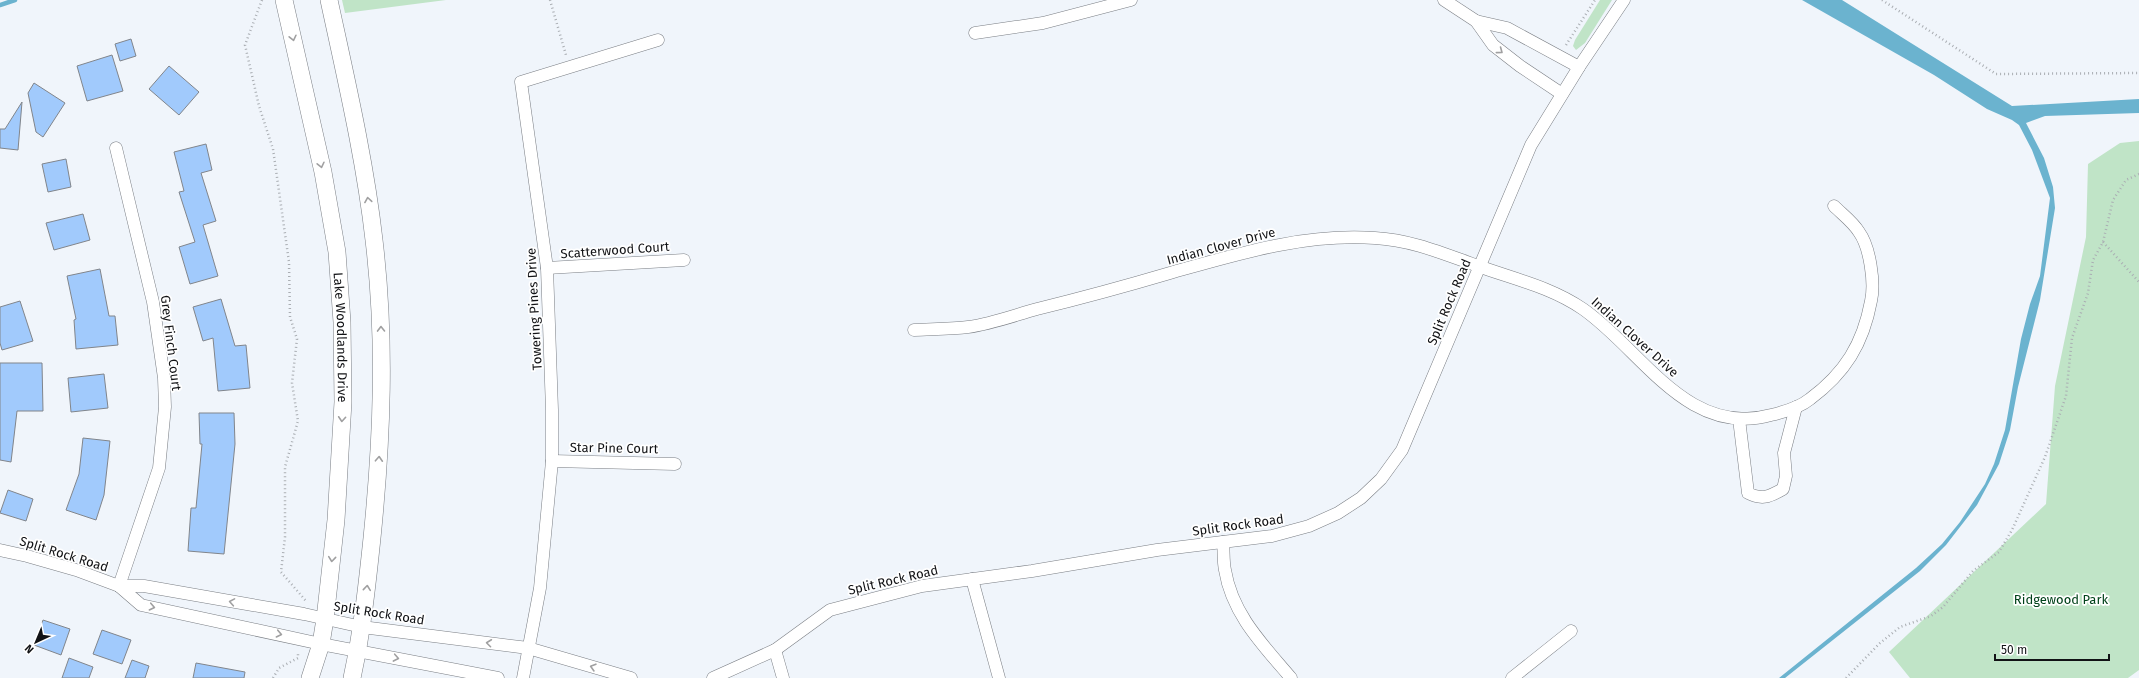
<svg xmlns="http://www.w3.org/2000/svg" width="2139" height="678" viewBox="0 0 2139 678" font-family="'Fira Sans',sans-serif">
<rect width="100%" height="100%" fill="#f0f5fb"/>
<g fill="#c0e4c7">
<path d="M 342,0 L 446,0 L 345,13 Z"/>
<path d="M 1600,0 L 1612,0 L 1585,43 L 1576,50 L 1573,46 L 1575,40 Z"/>
<path d="M 2139,141 L 2139,670 L 2128,678 L 1910,678 L 1889,652 L 2046,504 L 2055,386 L 2086,237 L 2088,164 L 2120,143 Z"/>
</g>
<path fill="#6bb3cf" d="M 1802,0 L 1842,0 L 2012,106 L 2139,99 L 2139,113 L 2045,116 L 2026,123 L 2044,158 L 2053,187 L 2055,208 L 2040,300 L 2018,387 L 2010,430 L 1999,464 L 1977,505 L 1946,545 L 1920,571 L 1785,678 L 1779,678 L 1916,568 L 1942,544 L 1960,522 L 1985,484 L 1994,464 L 2005,430 L 2021,339 L 2030,304 L 2040,276 L 2050,198 L 2032,150 L 2019,125 L 2012,120 L 1987,109 L 1934,75 Z"/>
<g fill="none" stroke-linecap="round" stroke-linejoin="round">
<path stroke="#6bb3cf" stroke-width="4.5" d="M 0,5 L 15,0"/>
</g>
<g fill="#a1cafc" stroke="#81858b">
<path d="M 131,39 L 136,56 L 120,61 L 115,44 Z"/>
<path d="M 112,55 L 123,91 L 87,101 L 77,66 Z"/>
<path d="M 169,66 L 199,92 L 179,115 L 149,89 Z"/>
<path d="M 34,83 L 65,103 L 43,137 L 36,132 L 28,93 Z"/>
<path d="M 22,102 L 18,150 L 0,148 L 0,129 L 5,129 Z"/>
<path d="M 206,144 L 212,170 L 201,173 L 216,221 L 203,225 L 218,276 L 190,284 L 179,247 L 195,242 L 179,192 L 184,191 L 174,152 Z"/>
<path d="M 66,159 L 71,187 L 48,192 L 42,164 Z"/>
<path d="M 83,214 L 90,240 L 54,250 L 46,223 Z"/>
<path d="M 100,269 L 109,316 L 115,316 L 118,345 L 76,349 L 74,320 L 76,319 L 67,276 Z"/>
<path d="M 221,299 L 235,346 L 246,345 L 250,388 L 218,391 L 213,338 L 203,341 L 193,307 Z"/>
<path d="M 20,301 L 33,341 L 2,350 L 0,343 L 0,307 Z"/>
<path d="M 0,363 L 42,363 L 43,411 L 17,411 L 11,462 L 0,460 Z"/>
<path d="M 104,374 L 108,408 L 71,412 L 68,378 Z"/>
<path d="M 199,413 L 234,413 L 235,444 L 224,554 L 188,551 L 191,508 L 196,508 L 202,444 L 200,444 Z"/>
<path d="M 83,438 L 110,441 L 104,495 L 96,520 L 66,510 L 79,474 Z"/>
<path d="M 8,490 L 33,499 L 26,521 L 0,513 Z"/>
<path d="M 43,620 L 70,629 L 61,655 L 34,645 Z"/>
<path d="M 102,630 L 131,640 L 122,664 L 93,654 Z"/>
<path d="M 69,658 L 93,667 L 89,678 L 62,678 Z"/>
<path d="M 132,660 L 149,666 L 145,678 L 125,678 Z"/>
<path d="M 196,663 L 245,672 L 244,678 L 193,678 Z"/>
</g>
<g fill="none" stroke-linecap="round" stroke-linejoin="round">
<defs>
<g id="minor">
<path d="M 1444,0 L 1476,21 L 1507,28 L 1579,67"/>
<path d="M 1476,21 L 1493,45 L 1520,66 L 1562,94"/>
<path d="M 975,33 L 1043,23 L 1131,0"/>
<path d="M 116,148 L 153,302 L 164,378 L 165,407 L 159,468 L 119,586"/>
<path d="M 547,268 L 684,260"/>
<path d="M 914,330 C 932,329 950,329 968,327 C 991,324 1015,315 1037,309 C 1082,298 1126,286 1170,273 C 1238,254 1304,233 1375,238 C 1412,240 1444,254 1478,266 C 1514,279 1551,287 1583,309 C 1642,350 1687,438 1771,415 C 1784,412 1799,408 1810,399 C 1845,373 1863,344 1871,301 C 1875,283 1870,247 1859,232 C 1853,222 1842,214 1834,206"/>
<path d="M 1739,419 L 1748,493 C 1762,500 1769,497 1783,489 L 1786,476 L 1784,453 L 1796,407"/>
<path d="M 552,461 L 675,464"/>
<path d="M 1223,542 C 1224,551 1223,561 1225,570 C 1232,614 1263,645 1291,678"/>
<path d="M 0,550 L 27,556 L 76,570 L 119,586 L 141,605 L 321,644 L 498,678"/>
<path d="M 972,579 L 999,678"/>
<path d="M 119,586 L 144,586 L 304,614 L 362,627 L 528,648 L 631,678"/>
<path d="M 775,650 L 783,678"/>
<path d="M 523,678 L 540,588 L 552,461 L 552,410 L 547,268 L 521,82 L 658,40"/>
<path d="M 713,678 L 775,650 L 830,610 L 922,586 L 1032,571 L 1157,550 L 1272,536 L 1309,526 L 1338,513 L 1361,498 L 1381,479 L 1402,450 L 1531,145 L 1579,67 L 1624,0"/>
<path d="M 1512,678 L 1571,631"/>
</g>
<g id="secondary">
<path id="s1" d="M 284,0 L 323,172 L 337,252 L 342,322 L 343,402 L 336,520 L 325,619 L 321,644 L 310,678"/>
<path d="M 329,0 C 346,79 365,160 374,240 C 386,340 382,439 372,538 C 367,586 362,632 352,678"/>
</g>
</defs>
<use href="#minor" stroke="#7a7e84" stroke-width="13"/>
<use href="#secondary" stroke="#7a7e84" stroke-width="18"/>
<g stroke="#aaaeb3" stroke-width="2.5" stroke-dasharray="1 3" stroke-linecap="butt">
<path d="M 262,0 L 245,45 L 259,106 L 273,149 L 289,262 L 290,317 L 297,339 L 292,383 L 298,421 L 285,467 L 285,537 L 281,572 L 306,601"/>
<path d="M 550,0 L 566,55"/>
<path d="M 1882,0 L 1996,74 L 2139,73"/>
<path d="M 1566,45 L 1595,0"/>
<path d="M 2103,242 L 2139,282"/>
<path d="M 273,678 L 279,668 L 298,658 L 298,653"/>
<path d="M 1846,678 L 1880,643 L 1900,627 L 1931,616 L 1943,607 L 1973,571 L 1999,552 L 2012,530 L 2045,457 L 2066,396 L 2072,338 L 2088,293 L 2093,260 L 2103,242 L 2113,200 L 2126,180 L 2139,174"/>
</g>
<use href="#minor" stroke="#fff" stroke-width="12"/>
<use href="#secondary" stroke="#fff" stroke-width="17"/>
</g>
<defs><path id="oneway-chevron" d="M-2-3.5L2.5 0L-2 3.5" fill="none" stroke-width="1.6" stroke-linecap="round" stroke-linejoin="round"/></defs>
<g stroke="#a0a0a1">
<use href="#oneway-chevron" transform="translate(293 38) rotate(77)"/>
<use href="#oneway-chevron" transform="translate(1500 51) rotate(37)"/>
<use href="#oneway-chevron" transform="translate(321 165) rotate(77)"/>
<use href="#oneway-chevron" transform="translate(368 200) rotate(-99)"/>
<use href="#oneway-chevron" transform="translate(381 329) rotate(-91)"/>
<use href="#oneway-chevron" transform="translate(342 419) rotate(94)"/>
<use href="#oneway-chevron" transform="translate(379 459) rotate(-87)"/>
<use href="#oneway-chevron" transform="translate(332 559) rotate(96)"/>
<use href="#oneway-chevron" transform="translate(367 588) rotate(-84)"/>
<use href="#oneway-chevron" transform="translate(232 602) rotate(-170)"/>
<use href="#oneway-chevron" transform="translate(152 607) rotate(12)"/>
<use href="#oneway-chevron" transform="translate(279 634) rotate(12)"/>
<use href="#oneway-chevron" transform="translate(489 643) rotate(-173)"/>
<use href="#oneway-chevron" transform="translate(396 658) rotate(11)"/>
<use href="#oneway-chevron" transform="translate(593 667) rotate(-164)"/>
</g>
<g text-anchor="middle" dominant-baseline="central" stroke-width="3.5" stroke-linejoin="round" paint-order="stroke">
<g font-size="13" fill="#111215" stroke="#fff">
<text transform="translate(1221 246) rotate(-15)">Indian Clover Drive</text>
<text transform="translate(615 250) rotate(-4)">Scatterwood Court</text>
<text transform="translate(1449 302) rotate(-67)">Split Rock Road</text>
<text transform="translate(534 309) rotate(-93)">Towering Pines Drive</text>
<text transform="translate(1635 337) rotate(42)">Indian Clover Drive</text>
<text stroke="none"><textPath href="#s1" startOffset="343">Lake Woodlands Drive</textPath></text>
<text transform="translate(171 343) rotate(83)">Grey Finch Court</text>
<text transform="translate(614 448) rotate(1)">Star Pine Court</text>
<text transform="translate(1238 525) rotate(-8)">Split Rock Road</text>
<text transform="translate(64 554) rotate(17)">Split Rock Road</text>
<text transform="translate(893 580) rotate(-13)">Split Rock Road</text>
<text transform="translate(379 613) rotate(9)">Split Rock Road</text>
</g>
<g font-size="13" fill="#00421a" stroke="#fff">
<text x="2061" y="599">Ridgewood Park</text>
</g>
</g>
<g transform="translate(36 642) rotate(224)" stroke="#ffffff" stroke-width="3" paint-order="stroke">
<path d="M0-3L7 15L0 10L-7 15Z" fill="#111215"/>
<text y="-6" font-size="11" font-weight="bold" text-anchor="middle" fill="#111215">N</text>
</g>
<path d="M1995 654v6h114v-6" fill="none" stroke="#111215" stroke-width="2"/>
<text x="2001" y="654" font-size="12" fill="#111215" stroke="#ffffff" stroke-width="3" paint-order="stroke">50 m</text>
</svg>
